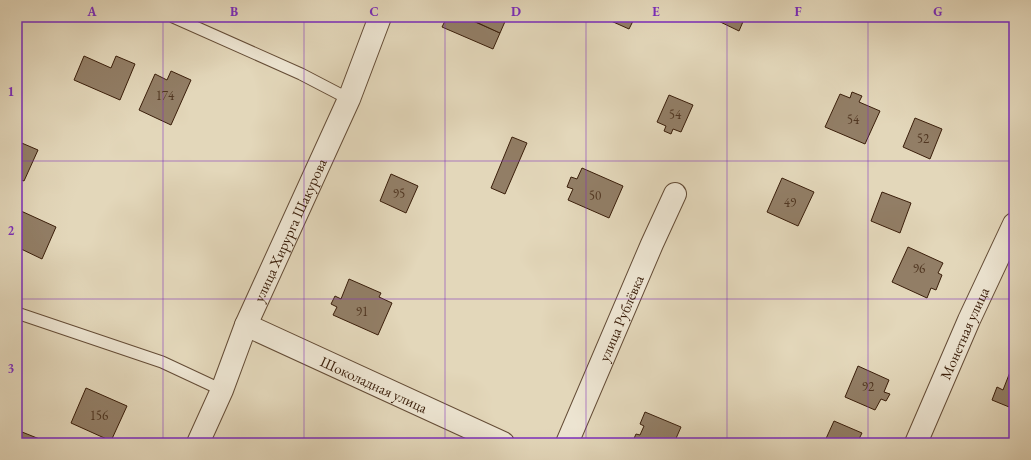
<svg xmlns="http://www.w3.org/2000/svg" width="1031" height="460" viewBox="0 0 1031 460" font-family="'EB Garamond',serif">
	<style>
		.building { fill: #927e66; stroke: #3a1e0a }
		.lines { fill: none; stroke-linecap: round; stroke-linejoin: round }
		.service-casing { stroke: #644c36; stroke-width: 13 }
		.minor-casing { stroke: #644c36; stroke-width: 24 }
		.service { stroke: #ede5d2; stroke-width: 11 }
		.minor { stroke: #ede5d2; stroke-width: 22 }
		.grid { fill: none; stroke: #7b2cbf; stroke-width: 1; stroke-opacity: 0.55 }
		.labels { text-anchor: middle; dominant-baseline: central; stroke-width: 3.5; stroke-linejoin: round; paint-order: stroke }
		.number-label { font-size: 13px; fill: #503621 }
		.street-label { font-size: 15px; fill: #3a1e0a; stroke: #ede5d2 }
		.neatline { fill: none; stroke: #7b2cbf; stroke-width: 1.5 }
		.grid-label { font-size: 13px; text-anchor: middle; font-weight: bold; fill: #7b2cbf }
	</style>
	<rect width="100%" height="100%" fill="#e3d7ba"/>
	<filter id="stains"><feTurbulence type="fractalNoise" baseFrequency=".005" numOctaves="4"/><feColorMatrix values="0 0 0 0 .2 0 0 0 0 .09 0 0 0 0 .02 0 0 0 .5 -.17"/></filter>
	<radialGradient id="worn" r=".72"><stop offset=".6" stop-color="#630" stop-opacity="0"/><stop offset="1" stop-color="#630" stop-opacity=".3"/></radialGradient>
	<g class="building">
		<path d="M447 17H464L500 33 493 49 442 27Z"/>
		<path d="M479 17H507L500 33 476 22Z"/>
		<path d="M602 17H635L629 29Z"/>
		<path d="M710 17H745L739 31Z"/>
		<path d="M84 56 111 68 116 56 135 64 120 100 74 80Z"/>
		<path d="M171 71 191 80 171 125 139 110 155 74 167 80Z"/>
		<path d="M852 92 862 96 859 102 880 111 865 144 825 127 840 94 850 98Z"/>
		<path d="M669 95 693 105 681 132 673 129 671 134 664 131 666 126 657 122Z"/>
		<path d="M915 118 942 129 930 159 903 147Z"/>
		<path d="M512 137 527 143 505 194 491 188Z"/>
		<path d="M17 141 38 150 24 181 17 178Z"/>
		<path d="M582 168 623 186 609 218 568 200 573 189 567 187 571 177 577 179Z"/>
		<path d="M391 174 418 186 406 213 380 201Z"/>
		<path d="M782 178 814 192 798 226 767 212Z"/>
		<path d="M882 192 911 203 900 233 871 221Z"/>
		<path d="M21 211 56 227 42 259 17 247V222Z"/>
		<path d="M908 247 943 263 938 273 942 275 936 290 931 288 927 298 892 282Z"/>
		<path d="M349 279 381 293 379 297 392 303 378 335 333 315 337 307 331 304 335 296 341 299Z"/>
		<path d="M858 366 889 380 884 392 890 394 886 401 881 399 875 410 845 397Z"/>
		<path d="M1012 367 1014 368V409L992 400 997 387 1003 390Z"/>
		<path d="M86 388 127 406 111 441 71 423Z"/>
		<path d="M645 412 681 427 674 443H632L636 434 640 435 644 426 640 424Z"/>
		<path d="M834 421 862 433 857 443H824Z"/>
		<path d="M17 430 42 440 41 443H17Z"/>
	</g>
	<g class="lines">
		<defs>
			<g id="service">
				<path d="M173 17 301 74 349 99"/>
				<path d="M17 313 162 362 222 390"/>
			</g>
			<g id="minor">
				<path id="s1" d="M246 325 503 443"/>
				<path id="s2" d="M198 443 222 390 246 325 349 99 380 17"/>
				<path id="s3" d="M567 443 652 244 675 194"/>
				<path id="s4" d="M916 443 969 320 1014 224"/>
			</g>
		</defs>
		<use href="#service" class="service-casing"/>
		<use href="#minor" class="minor-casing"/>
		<use href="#service" class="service"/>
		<use href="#minor" class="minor"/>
	</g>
	<path class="grid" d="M163 17V443M304 17V443M445 17V443M586 17V443M727 17V443M868 17V443M17 161H1014M17 299H1014"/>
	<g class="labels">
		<g class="number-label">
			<text x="165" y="95">174</text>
			<text x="675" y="114">54</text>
			<text x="853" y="119">54</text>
			<text x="923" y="138">52</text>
			<text x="399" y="193">95</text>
			<text x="595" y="195">50</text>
			<text x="790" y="202">49</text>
			<text x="919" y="268">96</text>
			<text x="362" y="311">91</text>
			<text x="868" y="386">92</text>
			<text x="99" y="415">156</text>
		</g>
		<g class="street-label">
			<text stroke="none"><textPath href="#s2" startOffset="232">улица Хирурга Шакурова</textPath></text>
			<text stroke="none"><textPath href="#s3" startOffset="136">улица Рублёвка</textPath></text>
			<text stroke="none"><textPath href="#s4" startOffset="120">Монетная улица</textPath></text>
			<text stroke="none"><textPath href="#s1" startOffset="141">Шоколадная улица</textPath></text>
		</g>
	</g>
	<rect width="1031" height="460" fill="none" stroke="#e3d7ba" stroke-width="44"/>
	<rect x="22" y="22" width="987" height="416" class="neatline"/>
	<g class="grid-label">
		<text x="92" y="16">A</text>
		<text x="234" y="16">B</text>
		<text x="374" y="16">C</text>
		<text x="516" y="16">D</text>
		<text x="656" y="16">E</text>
		<text x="798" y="16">F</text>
		<text x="938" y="16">G</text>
		<text x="11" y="96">1</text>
		<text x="11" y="235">2</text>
		<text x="11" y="373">3</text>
	</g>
	<rect width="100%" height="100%" filter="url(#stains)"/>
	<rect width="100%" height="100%" fill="url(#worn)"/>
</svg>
